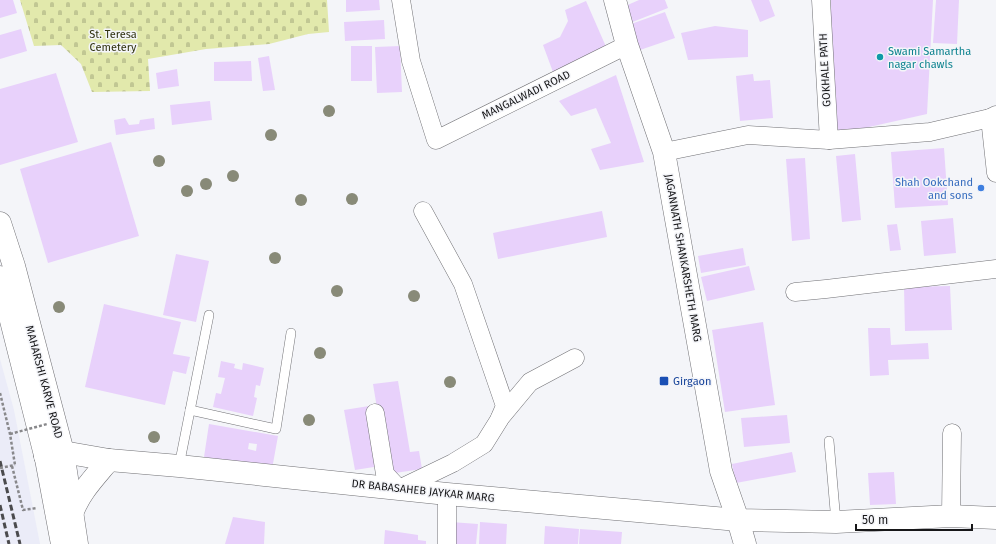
<svg xmlns="http://www.w3.org/2000/svg" width="996" height="544" viewBox="0 0 996 544" font-family="'Fira Sans',sans-serif">
	<style>
		.built { fill: #ebecf8 }
		.cemetery { fill: url(#cemetery-stones) }
		.building { fill: #e8d1fb; fill-rule: evenodd }
		.lines { fill: none; stroke-linecap: round; stroke-linejoin: round }
		.lane-casing { stroke: #717175; stroke-width: 10 }
		.street-casing { stroke: #717175; stroke-width: 19 }
		.secondary-casing { stroke: #717175; stroke-width: 23 }
		.path { stroke: #88888b; stroke-width: 2.5; stroke-dasharray: 3 2; stroke-linecap: butt }
		.lane { stroke: #fff; stroke-width: 9 }
		.street { stroke: #fff; stroke-width: 18 }
		.secondary { stroke: #fff; stroke-width: 22 }
		.rail { stroke: #4b4b4d; stroke-width: 3; stroke-dasharray: 6 3; stroke-linecap: butt }
		.path-bridge { stroke: #88888b; stroke-width: 2.5; stroke-dasharray: 3 2; stroke-linecap: butt }
		.tree { fill: #888a78 }
		.culture-dot { fill: #0f9aa8; stroke: #f4f5f9; stroke-width: 1.5 }
		.shop-dot { fill: #3f7fe0; stroke: #f4f5f9; stroke-width: 1.5 }
		.transit-dot { fill: #1a4fb4; stroke: #f4f5f9; stroke-width: 1.5 }
		.labels { text-anchor: middle; dominant-baseline: central; stroke-width: 3; stroke-linejoin: round; paint-order: stroke }
		.park-label { font-size: 11px; fill: #30320f; stroke: #f4f5f9 }
		.culture-label { font-size: 11px; fill: #0d838f; stroke: #f4f5f9; text-anchor: start }
		.street-label { font-size: 11px; fill: #171719; stroke: #f4f5f9 }
		.shop-label { font-size: 11px; fill: #366cbe; stroke: #f4f5f9; text-anchor: end }
		.transit-label { font-size: 11px; fill: #164399; stroke: #f4f5f9; text-anchor: start }
	</style>
	<defs>
		<pattern id="cemetery-stones" width="16" height="16" patternUnits="userSpaceOnUse"><rect width="16" height="16" fill="#e2e9ac"/><path d="M2 7V4a2 2 0 0 1 4 0v3zM10 15v-3a2 2 0 0 1 4 0v3z" fill="#c1c793"/></pattern>
	</defs>
	<rect width="100%" height="100%" fill="#f4f5f9"/>
	<path class="built" d="M0 359 14 410 40 544H0Z"/>
	<path class="cemetery" d="M20 0H327L329 32 308 34 269 44 206 49 148 59 150 91 92 92 81 64 61 45 34 46Z"/>
	<g class="building">
		<path d="M0 0H13L17 13 0 18Z"/>
		<path d="M346 0H379L380 10 346 12Z"/>
		<path d="M639 0H665L668 8 630 23 623 7Z"/>
		<path d="M751 0H769L775 16 760 22Z"/>
		<path d="M831 0H933L927 114 829 136Z"/>
		<path d="M936 0H959L957 44 933 43Z"/>
		<path d="M586 1 607 49 553 72 543 45 560 37 568 21 565 10Z"/>
		<path d="M665 12 675 38 640 50 631 24Z"/>
		<path d="M384 20 385 39 345 41 344 22Z"/>
		<path d="M715 26 748 30V57L688 60 681 33Z"/>
		<path d="M21 29 27 51 0 59V35Z"/>
		<rect x="351" y="46" width="21" height="35"/>
		<path d="M400 46 402 92 377 93 375 47Z"/>
		<path d="M269 56 275 90 263 91 258 58Z"/>
		<path d="M251 61 252 81H214V62Z"/>
		<path d="M177 69 179 86 158 89 156 73Z"/>
		<path d="M56 73 78 142 0 165V89Z"/>
		<path d="M753 74 754 81 770 80 773 118 740 121 736 76Z"/>
		<path d="M616 75 644 162 600 170 591 149 611 143 596 108 571 116 559 101Z"/>
		<path d="M210 101 212 120 172 125 170 105Z"/>
		<path d="M125 118 129 125 139 124 140 120 154 118 155 129 116 135 114 120Z"/>
		<path d="M111 142 139 236 48 263 20 169Z"/>
		<path d="M944 148 948 205 895 208 891 152Z"/>
		<path d="M855 154 861 220 842 222 836 156Z"/>
		<path d="M805 158 810 239 792 241 786 159Z"/>
		<path d="M602 211 607 237 498 259 493 233Z"/>
		<path d="M953 218 956 253 924 256 921 221Z"/>
		<path d="M897 224 901 250 890 251 887 225Z"/>
		<path d="M743 248 746 265 701 273 698 256Z"/>
		<path d="M176 254 209 261 196 322 163 315Z"/>
		<path d="M749 266 755 290 707 301 701 277Z"/>
		<path d="M950 286 952 330 905 331 904 287Z"/>
		<path d="M104 304 181 322 173 354 190 357 186 374 173 371 165 405 85 387Z"/>
		<path d="M763 322 775 405 725 412 712 330Z"/>
		<path d="M868 328H890L891 345 928 343 929 359 888 360 889 375 870 376Z"/>
		<path d="M221 361 235 364 234 368 242 370 243 363 264 368 260 386 256 385 254 397 257 398 253 416 213 407 216 393 221 394 225 378 218 377Z"/>
		<path d="M398 381 410 452 419 451 422 469 388 474 373 384Z"/>
		<path d="M369 406 380 466 355 470 344 410Z"/>
		<path d="M787 415 790 443 744 447 741 418Z"/>
		<path d="M209 424 278 436 272 469 204 457ZM249 443 257 444 256 451 248 449Z"/>
		<path d="M792 452 796 472 736 483 732 464Z"/>
		<path d="M894 472 896 504 870 505 868 473Z"/>
		<path d="M233 517 265 522 264 544H225Z"/>
		<path d="M451 522 478 524 476 544H449Z"/>
		<path d="M480 522 507 524 506 544H479Z"/>
		<path d="M545 526 579 529 578 544H544Z"/>
		<path d="M580 529 622 532 621 544H579Z"/>
		<path d="M385 530 418 535V540L426 541V544H384Z"/>
	</g>
	<g class="lines">
		<defs>
			<g id="lane">
				<path d="M190 410 276 429 291 333"/>
				<path d="M829 441 836 522"/>
				<path d="M179 466 209 315"/>
			</g>
			<g id="street">
				<path d="M401 0 411 61 436 140 627 45"/>
				<path d="M821 0 829 140"/>
				<path d="M990 118 996 173"/>
				<path d="M664 152 748 135 829 140 930 132 990 118 996 115"/>
				<path d="M795 292 826 289 996 269"/>
				<path d="M375 413 385 474 399 489 453 463 484 444 499 420 505 406 463 284 423 211"/>
				<path d="M500 418 530 382 575 358"/>
				<path d="M951 516 952 433"/>
				<path d="M447 544V494"/>
			</g>
			<g id="secondary">
				<path d="M615 0 627 45 664 152 721 471 738 520 745 544"/>
				<path d="M0 223 14 266 63 452 77 544"/>
				<path d="M0 277 46 459 62 544"/>
				<path d="M45 456 63 452 109 460 179 466 447 494 738 520 836 522 951 516 996 518"/>
				<path d="M72 514C79 493 95 477 109 460"/>
			</g>
		</defs>
		<use href="#lane" class="lane-casing"/>
		<use href="#street" class="street-casing"/>
		<use href="#secondary" class="secondary-casing"/>
		<g class="path">
			<path d="M0 393 10 434 15 465"/>
			<path d="M12 466 23 510 37 508"/>
		</g>
		<use href="#lane" class="lane"/>
		<use href="#street" class="street"/>
		<use href="#secondary" class="secondary"/>
		<g class="rail">
			<path d="M0 461 20 544"/>
			<path d="M0 505 9 544"/>
		</g>
		<g class="path-bridge">
			<path d="M10 434 47 424"/>
			<path d="M0 468 15 465"/>
		</g>
	</g>
	<g class="tree">
		<circle cx="329" cy="111" r="6"/>
		<circle cx="271" cy="135" r="6"/>
		<circle cx="159" cy="161" r="6"/>
		<circle cx="233" cy="176" r="6"/>
		<circle cx="206" cy="184" r="6"/>
		<circle cx="187" cy="191" r="6"/>
		<circle cx="352" cy="199" r="6"/>
		<circle cx="301" cy="200" r="6"/>
		<circle cx="275" cy="258" r="6"/>
		<circle cx="337" cy="291" r="6"/>
		<circle cx="414" cy="296" r="6"/>
		<circle cx="59" cy="307" r="6"/>
		<circle cx="320" cy="353" r="6"/>
		<circle cx="450" cy="382" r="6"/>
		<circle cx="309" cy="420" r="6"/>
		<circle cx="154" cy="437" r="6"/>
	</g>
	<circle class="culture-dot" cx="880" cy="57" r="4"/>
	<circle class="shop-dot" cx="981" cy="188" r="4"/>
	<rect class="transit-dot" x="659" y="376" width="10" height="10" rx="2"/>
	<g class="labels">
		<g class="park-label">
			<text x="113" y="34">St. Teresa<tspan x="113" dy="13">Cemetery</tspan></text>
		</g>
		<g class="culture-label">
			<text x="888" y="51">Swami Samartha<tspan x="888" dy="13">nagar chawls</tspan></text>
		</g>
		<g class="street-label">
			<text transform="translate(825 70) rotate(-93)">GOKHALE PATH</text>
			<text transform="translate(526 95) rotate(-26)">MANGALWADI ROAD</text>
			<text transform="translate(683 258) rotate(80)">JAGANNATH SHANKARSHETH MARG</text>
			<text transform="translate(44 382) rotate(75)">MAHARSHI KARVE ROAD</text>
			<text transform="translate(423 491) rotate(6)">DR BABASAHEB JAYKAR MARG</text>
		</g>
		<g class="shop-label">
			<text x="973" y="182">Shah Ookchand<tspan x="973" dy="13">and sons</tspan></text>
		</g>
		<g class="transit-label">
			<text x="673" y="381">Girgaon</text>
		</g>
	</g>
	<path d="M856 524v6h116v-6" fill="none" stroke="#171719" stroke-width="2"/>
	<text x="862" y="524" font-size="12" fill="#171719" stroke="#f4f5f9" stroke-width="3" paint-order="stroke">50 m</text>
</svg>
